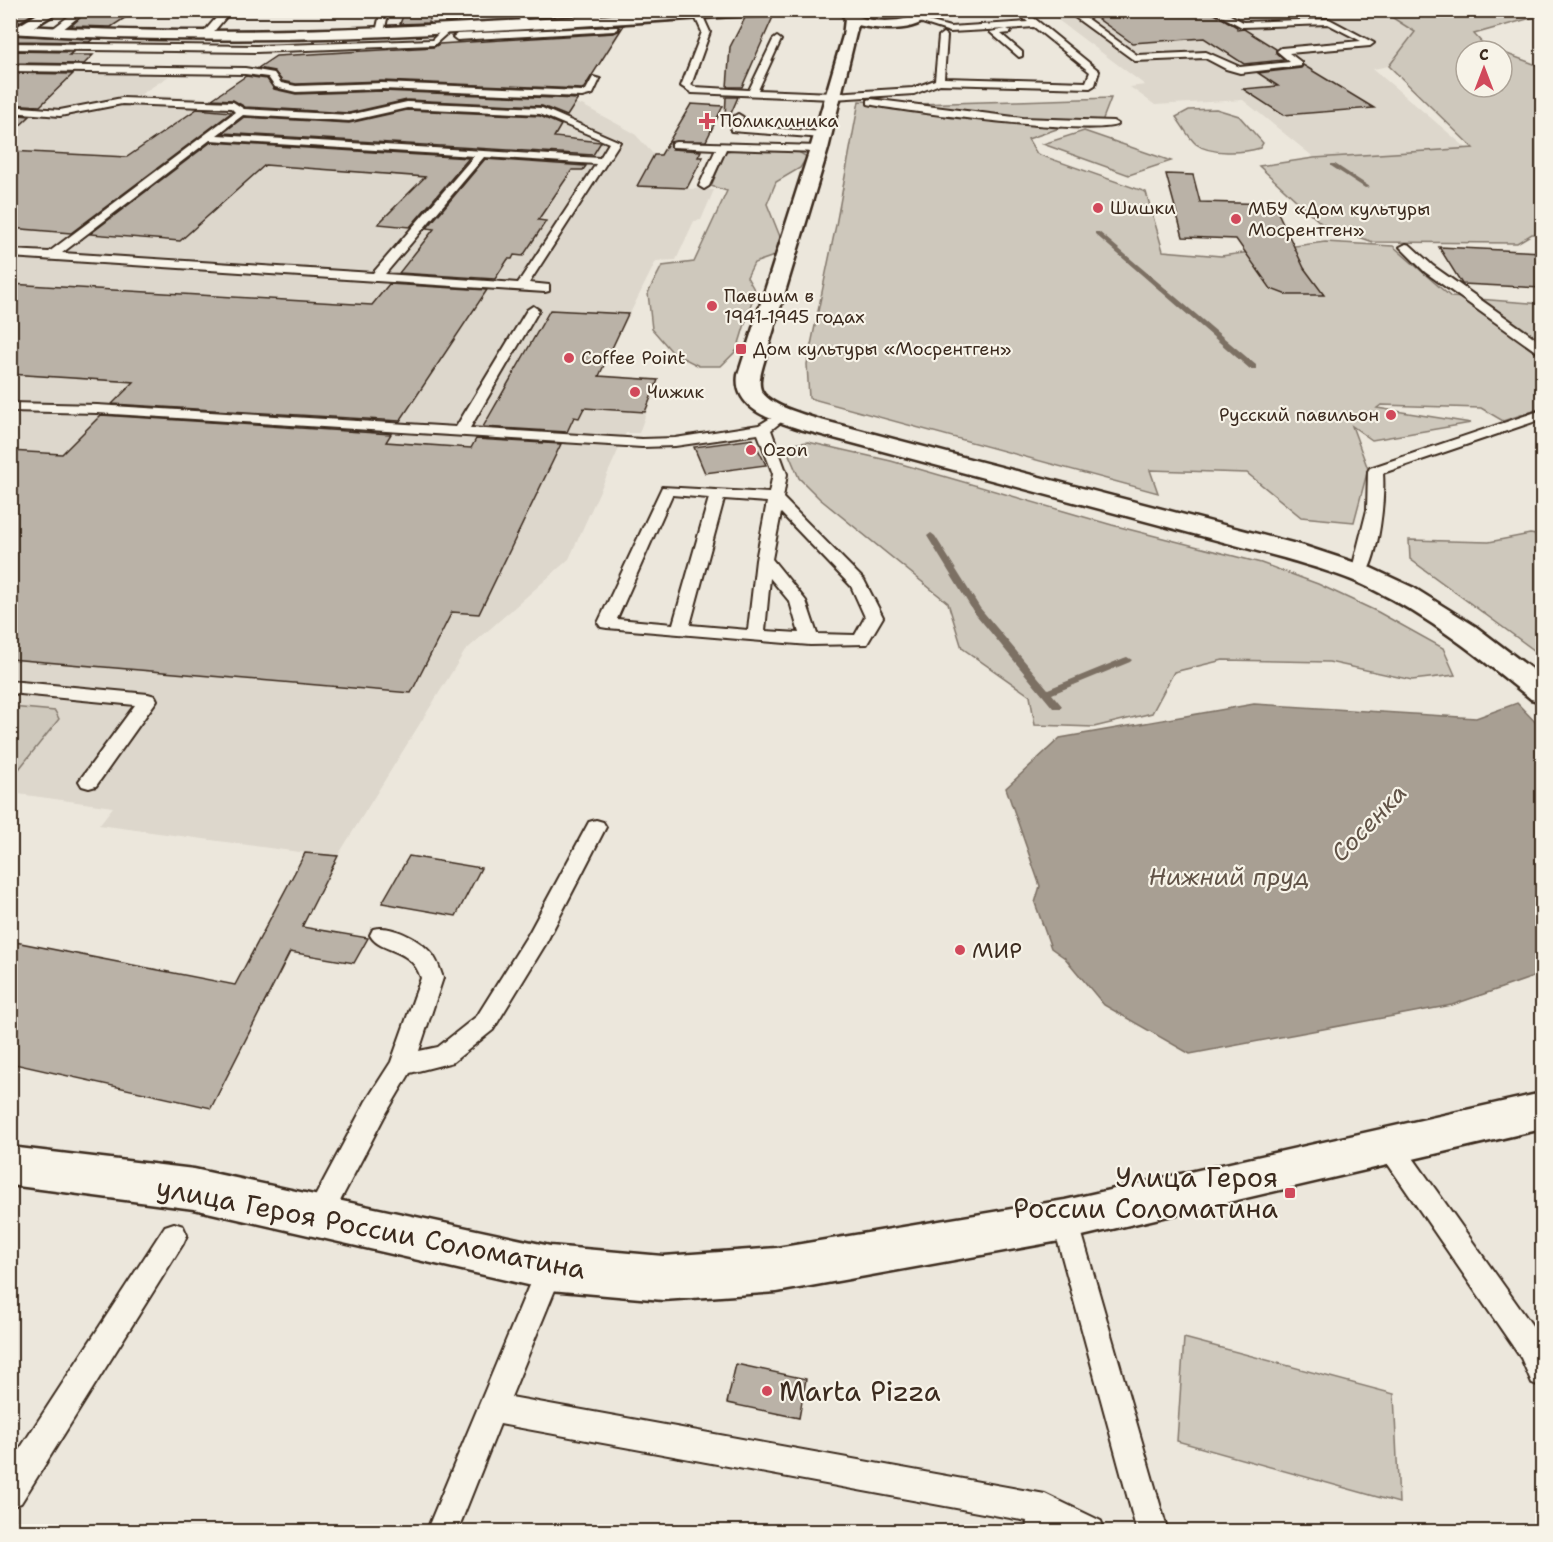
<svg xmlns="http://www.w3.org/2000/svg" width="1553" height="1542" viewBox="0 0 1553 1542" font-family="'Shantell Sans',sans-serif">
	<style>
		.built { fill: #ddd7cc }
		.green { fill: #cec8bc; stroke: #84796d; stroke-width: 1.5 }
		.water { fill: #a89f93; stroke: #7c7064; stroke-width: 1.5 }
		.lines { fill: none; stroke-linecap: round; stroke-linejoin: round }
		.stream { fill: #7c7064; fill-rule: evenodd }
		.building { fill: #bab2a7; stroke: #3b2a1e; stroke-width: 1.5 }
		.service-casing { stroke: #3b2a1e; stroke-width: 4 }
		.minor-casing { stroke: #3b2a1e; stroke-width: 5 }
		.tertiary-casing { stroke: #3b2a1e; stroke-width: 5 }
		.service { fill: #f7f3e8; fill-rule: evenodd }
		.minor { fill: #f7f3e8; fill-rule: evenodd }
		.tertiary { fill: #f7f3e8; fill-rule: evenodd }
		.poi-dot { fill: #d1495b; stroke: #f7f3e8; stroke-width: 2 }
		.labels { text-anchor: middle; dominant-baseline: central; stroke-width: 4.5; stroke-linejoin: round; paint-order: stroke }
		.far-poi-label { font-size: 18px; fill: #3b2a1e; stroke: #f7f3e8; text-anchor: start }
		.poi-label { font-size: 22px; fill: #3b2a1e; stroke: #f7f3e8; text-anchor: start }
		.water-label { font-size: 24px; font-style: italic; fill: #615347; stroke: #f7f3e8 }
		.near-poi-label { font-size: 27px; fill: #3b2a1e; stroke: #f7f3e8; text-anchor: end }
		.near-street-label { font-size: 27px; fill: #3b2a1e; stroke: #f7f3e8 }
	</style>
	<rect width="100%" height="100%" fill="#ece7dc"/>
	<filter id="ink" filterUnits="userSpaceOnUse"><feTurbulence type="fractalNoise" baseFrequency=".0167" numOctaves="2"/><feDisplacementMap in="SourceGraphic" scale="12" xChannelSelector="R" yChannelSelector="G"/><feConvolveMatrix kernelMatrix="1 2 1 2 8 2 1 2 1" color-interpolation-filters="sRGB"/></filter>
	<g filter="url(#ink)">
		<g class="built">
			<path d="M1046 11H1382L1415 32 1389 66 1373 69 1470 151 1316 159 1243 100 1155 105 1130 87 1145 85Z"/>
			<path d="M108 72 169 76 140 95 352 105 362 97 582 105 634 133 654 155 638 186 714 190 701 220 694 221 676 260 656 261 599 376 658 380 639 433H626L569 559 465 651 337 857 99 825 113 807 11 793V101H30L49 98 75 73Z"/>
		</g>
		<g class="green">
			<path d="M1382 11H1542V15L1474 34 1486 47 1498 51H1466V87H1502V52L1542 67V234H1532L1517 243 1373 242 1322 224 1259 166 1314 158 1473 148 1389 66 1415 32Z"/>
			<path d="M1111 98 1101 124 1074 123 1028 139 1037 154 1146 192 1163 251 1221 256 1325 242 1393 246 1451 297 1542 304V408L1503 421 1481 408 1381 405 1377 408 1471 423 1372 440 1352 426 1368 469 1354 522 1301 517 1247 473 1150 470 1158 493 809 398 807 364 836 225 859 101 916 104Z"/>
			<path d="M1216 109 1239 116 1263 143 1260 148C1244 153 1210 155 1196 144 1188 137 1182 125 1176 117L1189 110Z"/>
			<path d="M1084 131 1171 161 1129 175 1043 144Z"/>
			<path d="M737 149 797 151 807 157 800 168 776 182 767 204 781 239 780 254 754 263 747 277 755 291 737 350 721 366H699L673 353 652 329 648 293 662 266 694 262 727 191 711 186 726 151Z"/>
			<path d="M808 442 891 461 1112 525 1261 563 1318 584 1378 612 1443 648 1455 675 1412 680 1329 662 1223 660 1174 672 1152 713 1094 727 1035 725 1030 696 962 648 948 603 820 499 799 478 785 445Z"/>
			<path d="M1530 534 1542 536V656L1410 559 1409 540 1489 542Z"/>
			<path d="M11 707 55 711 59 719 11 779Z"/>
			<path d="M1184 1338 1394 1394 1399 1503 1177 1441Z"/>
		</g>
		<path class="water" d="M1517 703 1542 729V974L1452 1005 1190 1054 1104 1005 1065 958 1051 948 1035 903 1040 886 1006 788 1060 738 1254 704 1476 718Z"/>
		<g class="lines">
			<g class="stream">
				<path d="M1331 164H1335L1370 187 1365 188 1331 166Z"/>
				<path d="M1095 232H1099L1256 365V369H1250L1095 234Z"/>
				<path d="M931 533 935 536 980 608 1048 689 1124 658 1127 657 1132 660 1130 662 1052 694 1062 706 1061 708H1053L973 611 927 536Z"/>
			</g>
		</g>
		<g class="building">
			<path d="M10 10H39L18 23H10Z"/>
			<path d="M89 10H137L111 27 71 26Z"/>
			<path d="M405 10H432L429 23 400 24Z"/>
			<path d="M1114 10H1208L1237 27V30L1244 29 1276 49V53L1284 60 1244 64 1204 38 1132 43 1094 16 1119 14Z"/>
			<path d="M773 17 742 87H727L730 47 745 18Z"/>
			<path d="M624 25 584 88 582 89 382 81 296 84 282 81 274 71 258 68 276 56 434 47 439 44 614 33 620 30 619 26Z"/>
			<path d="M10 35 93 39 89 42 10 41Z"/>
			<path d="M10 51 73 52 69 55H93L84 64 10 63Z"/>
			<path d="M1303 65 1374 108 1283 115 1243 89 1278 86 1258 73 1301 68Z"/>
			<path d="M10 73 73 74 40 106 10 104Z"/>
			<path d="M246 76 267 79 274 89 296 94 382 91 578 99 567 116 542 106 407 100 349 113 245 107 233 100 212 99Z"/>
			<path d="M726 97H738L729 118 725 117Z"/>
			<path d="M691 104 723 106 706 141 670 142 672 149 701 151 698 157H703L687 188 637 186 654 155H661Z"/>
			<path d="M197 109 232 112 71 233 10 228V151L127 157Z"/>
			<path d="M407 110 540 116 561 125 554 137 601 142 593 155 223 133 244 117 349 123Z"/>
			<path d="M10 114 30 116 10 135Z"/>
			<path d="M211 142 469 158 410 227 378 224 425 177 265 165 180 241 90 234Z"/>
			<path d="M485 159 586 166 583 170H572L538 220 546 221 523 256 514 255 512 259H508L495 279 399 273 434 229 427 228Z"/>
			<path d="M1166 174 1193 175 1200 202 1274 204 1304 268 1324 295H1287L1271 289 1236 239 1183 237Z"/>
			<path d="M1439 247 1542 252V288L1462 284Z"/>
			<path d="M10 284 372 305 389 284 487 290 400 421 112 404 134 382 10 374Z"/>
			<path d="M550 310 628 314 599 376 658 380 645 412 584 408 579 418 574 417 567 432 483 427Z"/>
			<path d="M101 415 391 434 386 442 471 448 476 439 561 444 479 614 452 612 411 693 10 659V451L62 454Z"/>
			<path d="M753 439 766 465 705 473 694 447Z"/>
			<path d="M305 853 338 856 302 927 368 938 354 963 290 952 211 1108 10 1063V941L235 985Z"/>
			<path d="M409 856 481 868 456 916 382 903Z"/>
			<path d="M736 1364 806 1379 799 1418 727 1403Z"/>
		</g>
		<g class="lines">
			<defs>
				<g id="service">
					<path d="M77 10H87L57 34H51V30Z"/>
					<path d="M223 10H232L210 36H204V32Z"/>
					<path d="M381 10H389L384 32 380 34 376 32Z"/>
					<path d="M516 10H524L528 27H522Z"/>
					<path d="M692 10H700L710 32 691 85 694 87 749 90 773 40 777 37 781 40 758 90 833 93 913 88 935 80 939 36 943 33 947 36 944 78 1086 82 1090 72 1034 27 1007 29 1011 31 1010 33 1001 34 1022 52V56L1019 57 990 32 1006 29 950 32 913 20 917 18 950 27 1028 22 1014 10H1024L1099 71 1095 85 1090 88 940 84 914 94 833 99 692 93 681 86 702 32Z"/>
					<path d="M1065 10H1075L1137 55 1206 52 1240 67 1290 62 1277 51 1281 48 1361 41 1328 24 1242 27 1210 10H1221L1243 22 1329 19 1374 43 1370 46 1289 53 1301 62V66L1240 73 1226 69 1205 58 1135 61Z"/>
					<path d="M446 26 453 28 434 45 256 52 10 49V43L256 46 432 40Z"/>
					<path d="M617 27 618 29 614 31 457 40 453 37 457 34Z"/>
					<path d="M10 65 245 68 274 73 281 83 296 86 382 83 582 91 586 90 593 77 600 79 593 94 582 97 382 89 296 92 275 87 268 77 245 74 10 71Z"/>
					<path d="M122 98 233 102 244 109 349 115 407 102 542 108 620 142 529 283 549 285V291L545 292 10 257V250L49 252 235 112 231 108 122 104 60 116 10 112V106L60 110ZM407 108 540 114 609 143 600 158 217 135 243 115 349 121ZM210 140 474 156 373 273 62 253ZM484 157 596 164 518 283 385 274Z"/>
					<path d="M871 99 1022 118 1113 121 1118 124C1101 137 899 111 868 104V100Z"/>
					<path d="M738 114 743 117 740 126 823 132 828 135 823 138 731 131 733 117Z"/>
					<path d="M676 142 819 146 824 149 819 152 726 149 709 186 704 189 699 186 716 149 672 147V143Z"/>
					<path d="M1406 244 1410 245 1433 266 1542 343V353L1537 352 1425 272 1400 247Z"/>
					<path d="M533 306 539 310 470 428 642 439 675 438 759 425 769 419H779L781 422 771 430 787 474 783 498 864 580 883 617 867 644 810 645 607 628 601 627 598 623 662 487 769 493 773 474 758 434 675 446 642 447 97 413 10 411V403L97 405 456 427 527 310ZM672 495 709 498 673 624 617 619ZM724 499 767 502 756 560 748 630 690 625ZM781 513 851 586 865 617 855 635 817 634 806 601 772 559ZM770 578 790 602 799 633 765 631Z"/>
					<path d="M1542 410V419L1383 473C1385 500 1379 554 1365 576H1353L1351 573 1367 510 1368 471 1370 468Z"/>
					<path d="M10 681 148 694 155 696 157 700 96 786 89 788 82 786 79 781 135 705 10 693Z"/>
					<path d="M596 820 603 822 606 827 545 945 493 1030 453 1062 410 1073 384 1117 327 1226 318 1229 309 1226 305 1217 309 1208 366 1101 391 1062 421 978C411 946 380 954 370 935L373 929C390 924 419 939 430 952 437 959 440 969 443 978L419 1051 438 1047 477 1016 529 933 589 822Z"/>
					<path d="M1390 1135 1399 1138 1541 1338 1542 1387 1532 1383 1521 1358 1381 1154 1377 1146 1381 1138Z"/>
					<path d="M1065 1208 1074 1211 1078 1220 1168 1532H1137L1052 1220 1056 1211Z"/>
					<path d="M174 1223 183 1226 187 1235 183 1244 21 1503 10 1507V1464L165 1226Z"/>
					<path d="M550 1255 560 1259 564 1268 511 1397 1045 1494 1101 1521 1105 1532H1026L1027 1521 500 1424 457 1532H426L540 1259Z"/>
				</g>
				<path id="minor" d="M44 10H61L25 32 20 33 13 29Z"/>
				<g id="tertiary">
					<path d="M691 10H771L765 14C514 30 262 50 10 33V25C237 40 465 24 691 10Z"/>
					<path d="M839 10C853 10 854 16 866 19 881 22 902 22 916 15L914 10H927L930 16C914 33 879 30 858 25L828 149 763 365C761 372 758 382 761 390 767 405 803 414 817 419L1304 546 1371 568 1414 588 1475 626 1542 677V702L1531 699C1481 658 1430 617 1372 589 1344 575 1314 567 1284 558L800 429C775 421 733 410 738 375L810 149 843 36 845 19Z"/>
					<path d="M1542 1093V1129L1065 1240 777 1292 663 1300 550 1290 194 1209 10 1185V1147L194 1169 550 1246 663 1256 777 1248 1065 1200Z"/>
				</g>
			</defs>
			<use href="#service" class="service-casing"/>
			<use href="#minor" class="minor-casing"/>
			<use href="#tertiary" class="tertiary-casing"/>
			<use href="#service" class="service"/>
			<use href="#minor" class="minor"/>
			<use href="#tertiary" class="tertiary"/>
		</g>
	</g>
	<g class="poi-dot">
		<path d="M704 112h6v6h6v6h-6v6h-6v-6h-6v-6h6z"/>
		<circle cx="1098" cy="208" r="6"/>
		<circle cx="1236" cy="219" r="6"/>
		<circle cx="712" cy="306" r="6"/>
		<rect x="735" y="343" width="12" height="12" rx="3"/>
		<circle cx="569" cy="358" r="6"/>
		<circle cx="635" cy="392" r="6"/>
		<circle cx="1391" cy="415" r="6"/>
		<circle cx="751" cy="450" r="6"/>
		<circle cx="960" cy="950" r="6"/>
		<rect x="1284" y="1187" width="12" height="12" rx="3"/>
		<circle cx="767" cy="1391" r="6"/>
	</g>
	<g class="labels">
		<g class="far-poi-label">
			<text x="720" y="121">Поликлиника</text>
			<text x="1110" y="208">Шишки</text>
			<text x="1248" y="209">МБУ «Дом культуры<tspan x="1248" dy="21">Мосрентген»</tspan></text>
			<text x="724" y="296">Павшим в<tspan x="724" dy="21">1941-1945 годах</tspan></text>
			<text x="753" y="349">Дом культуры «Мосрентген»</text>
			<text x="581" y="358">Coffee Point</text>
			<text x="647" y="392">Чижик</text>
			<text x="1379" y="415" text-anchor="end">Русский павильон</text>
			<text x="763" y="450">Ozon</text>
		</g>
		<g class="poi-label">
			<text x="972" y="950">МИР</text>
		</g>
		<g class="water-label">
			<text transform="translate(1369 823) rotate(-46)">Сосенка</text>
			<text x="1229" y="877">Нижний пруд</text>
		</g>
		<g class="near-poi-label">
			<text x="1278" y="1177">Улица Героя<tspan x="1278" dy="31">России Соломатина</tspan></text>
			<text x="779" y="1391" text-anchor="start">Marta Pizza</text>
		</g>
		<g class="near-street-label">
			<text transform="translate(371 1228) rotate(11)">улица Героя России Соломатина</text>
		</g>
	</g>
	<rect width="1553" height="1542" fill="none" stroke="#f7f3e8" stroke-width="36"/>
	<rect x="18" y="18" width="1517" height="1506" fill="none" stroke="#3b2a1e" stroke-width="2" filter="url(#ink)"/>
	<g transform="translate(1484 69)"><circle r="28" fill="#f7f3e8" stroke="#aca397" stroke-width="1.5"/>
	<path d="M0-4.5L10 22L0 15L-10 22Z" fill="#d1495b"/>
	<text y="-9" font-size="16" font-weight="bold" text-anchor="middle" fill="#3b2a1e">С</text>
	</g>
</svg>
